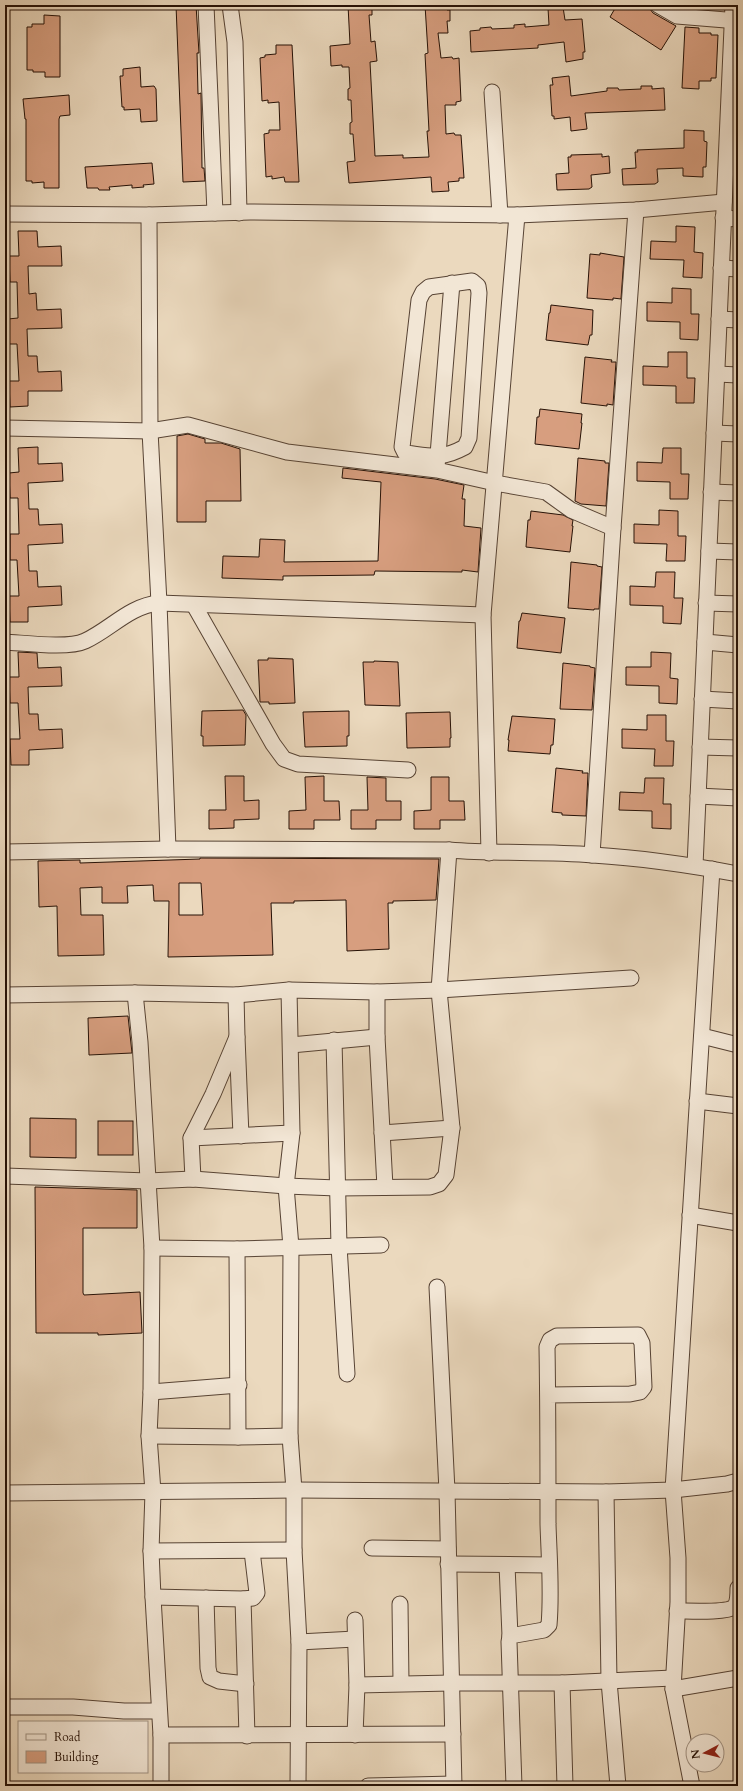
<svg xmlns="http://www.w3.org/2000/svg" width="743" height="1791" viewBox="0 0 743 1791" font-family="Cardo,serif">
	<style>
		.building { fill: #d79e7f; stroke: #261106; fill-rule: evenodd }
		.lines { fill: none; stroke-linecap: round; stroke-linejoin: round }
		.minor-casing { stroke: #574334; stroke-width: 17 }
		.minor { stroke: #f2e6d5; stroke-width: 15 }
	</style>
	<rect width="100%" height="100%" fill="#ebd9be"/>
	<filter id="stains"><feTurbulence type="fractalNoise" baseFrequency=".005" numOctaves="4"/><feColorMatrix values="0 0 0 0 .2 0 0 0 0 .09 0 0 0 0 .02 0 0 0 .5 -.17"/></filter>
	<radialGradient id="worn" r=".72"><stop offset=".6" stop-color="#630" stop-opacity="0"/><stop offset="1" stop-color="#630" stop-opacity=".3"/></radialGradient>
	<g class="building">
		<path d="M176 5H196L199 53H197L198 94 201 93 202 168H204L205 181 183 182Z"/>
		<path d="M348 5H372V15H369L371 42 375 41 377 61 370 62 375 156 403 155V158L429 157 427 131H429L425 54 428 53 425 5H446L447 10H450V21H447L448 33H438L441 58 452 57 453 59 459 58 461 101 456 102V105H445L446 134 454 133 455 135H461L464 178H459V181L448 182 449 191 432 192 431 177 349 183 347 162 355 161 353 134H350V123L352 122 351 100H348V89L350 88 349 67H342V65L331 66 330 46 350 44Z"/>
		<path d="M617 5H647L653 13 676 26 661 50 610 17Z"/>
		<path d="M563 7 565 20 582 19 585 52H583V59L566 62 564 42 538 45V48L471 52 470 31 480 30V28L491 27 492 29 514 28V25L525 24V27L549 25 548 8Z"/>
		<path d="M44 15 60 16V77H45V72H33V70H27V27H32V24H44Z"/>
		<path d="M685 27 699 28V33H711V35H718L716 78H711V81H699V89L682 88Z"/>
		<path d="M276 45H292L299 182H285L284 177 272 179V176L266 177 264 134 269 133V130H280L279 102 268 103V100L262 101 260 58 265 57V55L276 54Z"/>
		<path d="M140 67 141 87 154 86 156 89 157 121 141 122 140 109 124 110V107H122L120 76H123V69Z"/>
		<path d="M569 76 571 96 607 91V88H618L619 90 641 89V86H652V89L664 88 665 110 585 113 587 129 571 131 570 117 554 119V116H552L550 85H553L552 78Z"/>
		<path d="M69 95 70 115 60 116 59 119V188H44V182L32 183V181H26V119H25L23 99Z"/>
		<path d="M684 130 704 131V141L707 142 706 167H703V177L683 176V168L657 169 658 182 655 184 623 185 622 169 636 168 635 152H638L637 150 684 148Z"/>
		<path d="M602 154V157L609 156 610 173 591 175 592 187 589 189 557 190 556 174 569 173 568 157H571V155Z"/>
		<path d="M152 163 154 184 143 185 144 187 132 188V185L109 187 110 190H99L98 188H87L85 167Z"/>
		<path d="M676 226 695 227 694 252 703 253 702 278 683 277 684 260 650 259 651 241 676 242Z"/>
		<path d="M18 231H37L38 247 61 246 62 266H28L29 294 36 293 37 310 61 309 62 328 27 329 28 356H37L38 372 61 371 62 391H28V406L10 407 9 381H19L17 344H9L8 319 18 318 17 282H10L9 256H19Z"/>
		<path d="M600 253 624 257 621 299 613 298V300L587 298 590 254 600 255Z"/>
		<path d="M672 288 691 289V314H699L698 340 680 339V322L647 321V302L672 303Z"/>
		<path d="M551 305 593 310 592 335H590L588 345 546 340 549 313H550Z"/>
		<path d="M668 352H687V378H695L694 403H676V386L643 385V366L668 367Z"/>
		<path d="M585 357 612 360 611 362H616L613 405 607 404V406L581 403Z"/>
		<path d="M540 409 582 414 581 423H582L579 449 535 444 537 417H539Z"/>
		<path d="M188 434 205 439V443H221L240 449 241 501H206V522H177V436Z"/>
		<path d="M38 447V464L62 463 63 481 28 483 29 509H38L39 525 62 524 63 543 28 545 29 571H37L38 587 61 586 62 605 28 607V622H10L9 596H19L17 560H10V534H19L18 498H10L9 473 19 472 18 448Z"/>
		<path d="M663 448H681V474H689L688 499H670V482L637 481V462L662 463Z"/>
		<path d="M578 458 605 461V463H609L606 506 581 504 575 501Z"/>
		<path d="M343 468 435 479 464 485 462 499H465L464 526 481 528 478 572 462 570V572L375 571 374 575 283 576V580L222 578 223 556 259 557 260 539 285 540 284 562 378 561 381 482 342 478Z"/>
		<path d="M659 510 678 511V536H686L685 561H666L667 544 634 543V524L659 525Z"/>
		<path d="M531 511 563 515 573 520 572 526H573L570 552 526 547 528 520H530Z"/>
		<path d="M571 562 597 565V566L602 567 599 609H594V610L568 608Z"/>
		<path d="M656 572H675L674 598H683L681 624 663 623V606L630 605V586L655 587Z"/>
		<path d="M522 613 565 618 561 653 517 648 519 621H520Z"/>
		<path d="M18 652 37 653 38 668 61 667 62 686 28 687 29 714H38L39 730 62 729 63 748 29 750V765H11L10 739H20L18 703H10L9 677H19Z"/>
		<path d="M651 652 671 653 670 678 678 679 677 704 659 703V686L626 685V667H651Z"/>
		<path d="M268 658 293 659 295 703 269 704V702H260L258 660H268Z"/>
		<path d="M374 661 398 662 400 706 365 705 363 662H374Z"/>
		<path d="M563 663 590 666V667L595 668 592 710 560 709Z"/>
		<path d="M243 710 246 715 245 745 203 746V736H201L202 711Z"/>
		<path d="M349 711V736H347V746L305 747 303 712Z"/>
		<path d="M450 712 451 738H450V747L407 748 406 713Z"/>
		<path d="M647 715H666V741H674L673 766H654L655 749 622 748V729L647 730Z"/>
		<path d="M512 716 555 719 553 745H551L550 754 508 751 509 740H508Z"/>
		<path d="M556 768 583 771 582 773H588L586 816 562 815V813L552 812Z"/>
		<path d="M225 776H244V801L259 800V819L234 820V828L209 829V810H226Z"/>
		<path d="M324 776V801H339L340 820H314V829H289V811L306 810 305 777Z"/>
		<path d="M367 777 386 778V801H401V820H376V829H351V810H368Z"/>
		<path d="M431 777H449V801H464L465 820H440V829H414V811L431 810Z"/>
		<path d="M645 778H664L663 804H671V829L652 828V811L619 810 620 792 644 793Z"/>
		<path d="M200 858 439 859 436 900 393 901V903H388L389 949 347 951 346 900 294 901V903H271L273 955 168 957 169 901H154L153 885 127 886 128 903H102V887L80 888 81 915H103L104 955 58 956 57 906 39 907 38 861 80 860V863L200 859ZM179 883H201L203 915H179Z"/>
		<path d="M128 1016 132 1053 89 1055 88 1018Z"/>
		<path d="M30 1118 76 1119V1158L30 1157Z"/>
		<rect x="98" y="1121" width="35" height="34"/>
		<path d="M35 1187 137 1190V1228H83V1293L84 1295 140 1292 142 1333 98 1335V1333H36Z"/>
	</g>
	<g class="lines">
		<defs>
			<g id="minor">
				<path d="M206 5 215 213"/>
				<path d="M230 5 235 42 239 213"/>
				<path d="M658 5 677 16 738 21"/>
				<path d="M492 92 500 215"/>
				<path d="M5 214 149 215 250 212 517 215 636 210 724 202"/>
				<path d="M149 215 150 431 159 603 168 849"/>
				<path d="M723 218 738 219"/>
				<path d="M721 268 738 269"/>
				<path d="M472 281 478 286 479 293 469 438 465 447C441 460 432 456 405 453L402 447 403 439 419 300 423 292 429 287Z"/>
				<path d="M719 319 738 320"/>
				<path d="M717 374 738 375"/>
				<path d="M5 428 150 431 188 425 287 452 437 470 495 483 546 492 571 510 613 528"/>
				<path d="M714 433 738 434"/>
				<path d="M437 467 452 283"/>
				<path d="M711 492 738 493"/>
				<path d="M709 551 738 552"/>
				<path d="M706 603 738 604"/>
				<path d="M194 605 273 744 284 759 298 764 408 770"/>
				<path d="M5 642C25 643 68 649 85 641 111 629 129 606 159 603L483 615"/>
				<path d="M705 642 738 645"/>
				<path d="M702 699 738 701"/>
				<path d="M700 747 738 748"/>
				<path d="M698 796 738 798"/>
				<path d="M5 852 168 849 449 850C497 854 545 851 593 855 641 858 690 865 738 874"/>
				<path d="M489 853 483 615 517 215"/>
				<path d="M592 855 613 528 636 210"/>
				<path d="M695 866 733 5"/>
				<path d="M289 990 292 1133 286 1186 291 1247 290 1436 294 1490V1550L299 1642 298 1786"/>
				<path d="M377 992V1037L385 1187"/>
				<path d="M135 993 140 1042 152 1248 151 1392 149 1436 153 1492 151 1551 153 1597 161 1735V1786"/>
				<path d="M5 995 135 993 236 995 289 990 377 992 439 990 631 978"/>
				<path d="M236 995 237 1037 241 1136"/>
				<path d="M702 1036 738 1045"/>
				<path d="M334 1040 339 1246 347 1374"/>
				<path d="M291 1045 377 1037"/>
				<path d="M697 1101 738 1106"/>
				<path d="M382 1133 452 1128"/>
				<path d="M191 1138 292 1133"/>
				<path d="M5 1176 148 1181 193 1179 286 1186 337 1188 430 1187 439 1184 446 1175 452 1128 439 990 449 850"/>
				<path d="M193 1179 191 1138 213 1094 237 1037"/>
				<path d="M690 1215 738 1223"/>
				<path d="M152 1248 237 1249 381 1245"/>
				<path d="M237 1249 238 1437"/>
				<path d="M437 1287 447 1491 454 1786"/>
				<path d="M151 1392 239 1385"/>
				<path d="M149 1436 238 1437 290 1436"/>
				<path d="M606 1492 609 1681 618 1786"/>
				<path d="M5 1493 294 1490 606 1492 673 1490 727 1484 738 1481"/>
				<path d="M372 1548 448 1549"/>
				<path d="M151 1551 294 1550"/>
				<path d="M448 1564 549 1565"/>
				<path d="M507 1565 510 1636"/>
				<path d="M153 1597 243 1599 253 1598 257 1593 252 1551"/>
				<path d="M206 1598 208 1668 210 1677 219 1681 246 1684"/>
				<path d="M243 1599 247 1736"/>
				<path d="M400 1604 401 1683"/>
				<path d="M677 1611C689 1611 726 1613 734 1607 738 1603 738 1594 738 1588"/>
				<path d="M299 1642 355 1639"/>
				<path d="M562 1683 565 1786"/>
				<path d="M357 1685 451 1683H562L673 1678"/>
				<path d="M673 1689 738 1678"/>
				<path d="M5 1707H73L124 1711H159"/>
				<path d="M161 1735 453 1734"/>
				<path d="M355 1735 357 1685 355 1620"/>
				<path d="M368 1786 454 1784"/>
				<path d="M514 1786 509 1642 510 1636 544 1630 549 1625C552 1591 549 1557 548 1524 548 1465 548 1406 547 1347L550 1340 557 1336 638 1335 642 1343 644 1387 640 1392 630 1394 548 1395"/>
				<path d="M692 1786 673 1689 678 1602V1558L673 1490 712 869"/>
			</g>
		</defs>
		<use href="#minor" class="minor-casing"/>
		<use href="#minor" class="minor"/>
	</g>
	<rect width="743" height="1791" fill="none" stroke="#ebd9be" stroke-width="20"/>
	<rect x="6" y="6" width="731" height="1779" fill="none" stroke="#261106" stroke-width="2"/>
	<rect x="10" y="10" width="723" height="1771" fill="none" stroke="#261106"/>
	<rect x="18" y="1721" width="130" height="52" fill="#f2e6d5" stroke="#a09182"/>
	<rect x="26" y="1734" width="20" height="6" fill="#f2e6d5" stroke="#a09182"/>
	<text x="54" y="1741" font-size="12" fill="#261106">Road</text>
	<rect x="26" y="1751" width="20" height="12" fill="#d79e7f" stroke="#a09182"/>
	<text x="54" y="1761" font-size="12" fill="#261106">Building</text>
	<g transform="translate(705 1753) rotate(263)"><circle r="19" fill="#f2e6d5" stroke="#a09182"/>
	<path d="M0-3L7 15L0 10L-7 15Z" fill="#8f2418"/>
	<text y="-6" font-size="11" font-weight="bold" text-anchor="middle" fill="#261106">N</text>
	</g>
	<rect width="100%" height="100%" filter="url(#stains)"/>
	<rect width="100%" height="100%" fill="url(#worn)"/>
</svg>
